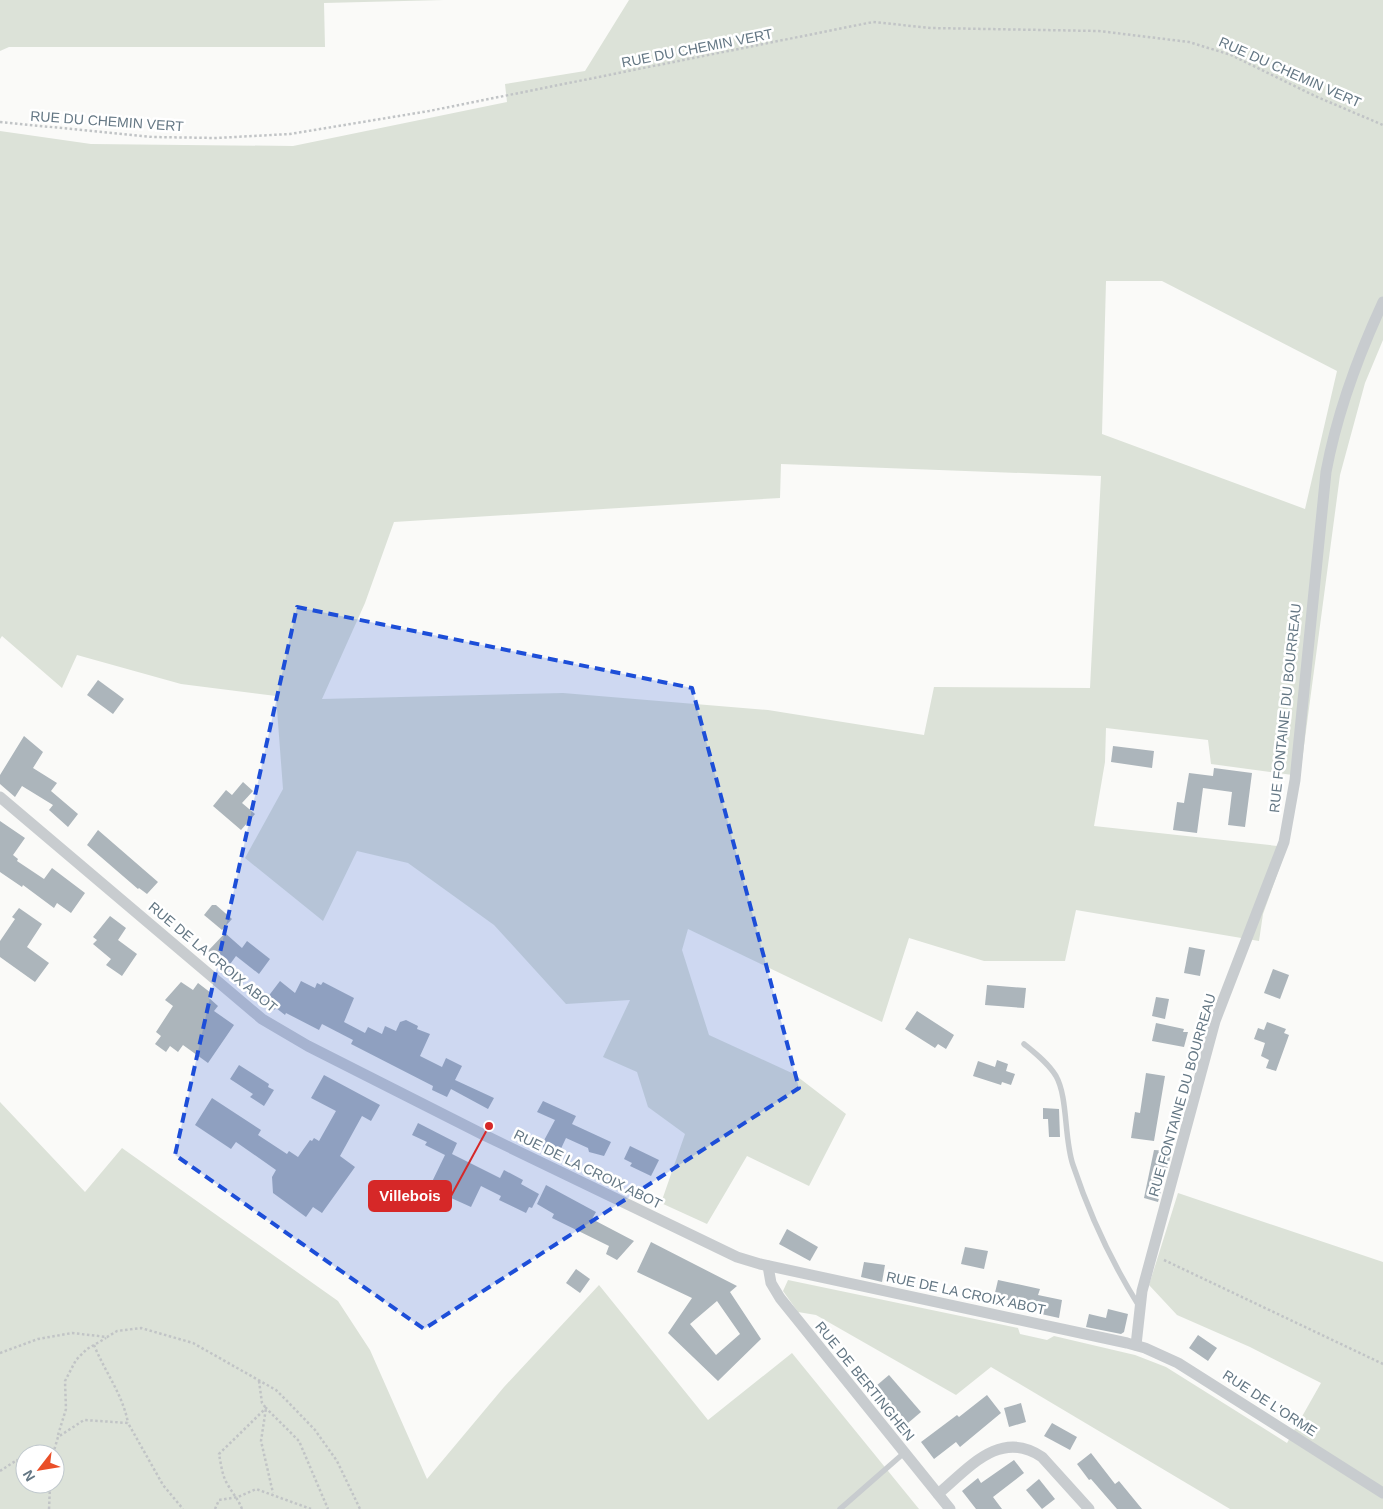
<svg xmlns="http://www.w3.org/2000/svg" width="1383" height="1509" viewBox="0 0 1383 1509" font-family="Arial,sans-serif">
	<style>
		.green { fill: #dce2d8; fill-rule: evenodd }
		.building { fill: #acb5bb; fill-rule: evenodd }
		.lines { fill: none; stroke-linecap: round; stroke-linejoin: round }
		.path { stroke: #c1c4c6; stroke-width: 2.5; stroke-dasharray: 2.5 2.5; stroke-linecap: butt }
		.service { stroke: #c8cccf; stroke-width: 5.5 }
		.minor { stroke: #c8cccf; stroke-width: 11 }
		.marked { fill: #1d4ed8; fill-opacity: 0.2; stroke: #1d4ed8; stroke-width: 4; stroke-dasharray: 10 6; stroke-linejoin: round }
		.labels { text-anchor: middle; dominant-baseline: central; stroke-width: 5; stroke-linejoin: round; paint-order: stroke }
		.street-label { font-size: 14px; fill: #647784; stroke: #fff }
		.leader { fill: none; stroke: #d62828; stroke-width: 2 }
		.callout-dot { fill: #d62828; stroke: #fff; stroke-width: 2 }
		.callout { fill: #d62828; stroke: #d62828; stroke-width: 2 }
		.callout-label { font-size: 15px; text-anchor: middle; font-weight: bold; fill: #fff }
	</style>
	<rect width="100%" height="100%" fill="#fafaf8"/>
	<g class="green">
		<path d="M0 0H444L324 3 325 47H9L0 51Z"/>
		<path d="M629 0H1383V340L1365 383 1340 475 1300 776 1211 764 1208 740 1106 728 1105 762 1094 826 1287 847 1263 914 1259 941 1076 910 1065 961H984L909 938 882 1022 688 929 682 950 709 1035 794 1074 846 1114 809 1186 747 1156 707 1224 661 1203 685 1134 648 1107 637 1072 603 1057 630 1000 566 1004 494 925 408 863 357 851 323 921 245 858 283 789 276 696 181 684 77 655 62 688 2 636 0 639V131L91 144 293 146 507 102 505 84 585 71ZM1106 281H1162L1337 371 1305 509 1102 434ZM781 464 1101 476 1090 688 934 687 924 735 768 710 563 693 322 699 365 603 394 522 780 498Z"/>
		<path d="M0 1102 85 1192 122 1148 338 1301 370 1350 427 1479 504 1387 599 1285 708 1420 792 1353 919 1509H0ZM25 1454H55V1484H25Z"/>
		<path d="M1178 1193 1383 1262V1509H1230L991 1367 956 1395 816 1315 798 1312 783 1291 788 1280 1018 1328 1020 1334 1047 1340 1054 1336 1135 1355 1166 1367 1287 1443 1321 1383 1250 1347 1177 1315 1149 1285Z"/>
	</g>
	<g class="building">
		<path d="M98 680 124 699 113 714 87 695Z"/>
		<path d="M24 736 43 752 33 768 57 783 51 791 78 814 68 827 49 810 53 805 22 786 15 797 0 784V775Z"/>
		<path d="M1113 746 1154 751 1152 768 1111 762Z"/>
		<path d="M1214 768 1252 773 1245 827 1228 825 1232 792 1203 788 1197 833 1173 830 1177 802 1184 803 1189 773 1213 776Z"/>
		<path d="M243 782 253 791 242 803 255 814 241 830 213 806 226 790 232 795Z"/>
		<path d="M0 821 25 838 13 855 18 859 17 861 44 879 52 868 85 893 71 913 57 903 54 908 23 885 22 887 0 872Z"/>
		<path d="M98 830 158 882 147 894 139 888 138 889 87 845Z"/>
		<path d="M212 905H216L232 919 222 930 204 915Z"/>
		<path d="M19 908 42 924 27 947 49 963 35 982 0 957V941L15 919 12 917Z"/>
		<path d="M110 916 126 928 118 940 137 954 122 976 106 965 111 959 93 944 97 940 93 937Z"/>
		<path d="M225 933 242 948 247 941 270 959 259 974 236 956 228 967 208 951Z"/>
		<path d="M1189 947 1205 950 1200 976 1184 973Z"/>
		<path d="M1273 969 1289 975 1280 999 1264 993Z"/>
		<path d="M280 981 295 993 301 981 315 988 317 983 321 985 323 982 354 998 344 1022 365 1033 368 1027 382 1034 385 1026 396 1031 400 1022 406 1020 418 1026 417 1029 430 1034 420 1056 442 1067 446 1058 462 1066 455 1080 494 1098 488 1109 451 1089 447 1097 432 1090 433 1086 351 1044 353 1040 322 1024 319 1030 286 1013 285 1015 276 1008 274 1010 264 1002Z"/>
		<path d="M181 982 193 990 198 983 211 993 208 997 218 1006 214 1011 234 1025 208 1063 183 1045 178 1052 170 1046 166 1052 155 1044 161 1036 156 1032 173 1006 165 1000Z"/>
		<path d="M987 985 1026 988 1024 1008 985 1005Z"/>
		<path d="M1156 997 1169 999 1165 1019 1152 1016Z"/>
		<path d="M917 1011 954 1035 946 1049 938 1044 935 1048 905 1029Z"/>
		<path d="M1267 1022 1286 1029 1284 1033 1289 1035 1276 1071 1266 1068 1269 1060 1261 1056 1265 1043 1254 1039 1258 1028 1264 1030Z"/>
		<path d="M1156 1023 1184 1029 1183 1032H1188L1184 1047 1152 1041Z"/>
		<path d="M997 1060 1008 1064 1006 1071 1015 1074 1011 1085 1002 1082 1001 1085 973 1076 978 1061 995 1067Z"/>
		<path d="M239 1065 269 1084 268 1087 274 1090 264 1106 250 1097 253 1094 230 1079Z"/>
		<path d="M1146 1073 1165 1076 1154 1141 1131 1138 1135 1112 1140 1113Z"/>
		<path d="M324 1075 380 1105 371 1121 362 1116 340 1156 355 1167 322 1213 313 1207 306 1217 273 1193 272 1177 276 1170 236 1142 231 1149 195 1125 212 1098 261 1130 258 1135 287 1154 289 1151 298 1157 310 1140 312 1141 314 1138 319 1141 336 1111 311 1098Z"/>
		<path d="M543 1101 576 1116 572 1124 611 1142 604 1156 589 1152 588 1148 566 1138 558 1155 541 1146 555 1120 537 1112Z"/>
		<path d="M1043 1108 1059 1109 1060 1137H1049L1048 1119H1043Z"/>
		<path d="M418 1123 457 1143 452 1154 500 1178 504 1170 523 1180 521 1184 539 1194 532 1208 529 1207 526 1213 499 1200 501 1196 481 1186 471 1207 429 1188 445 1155 425 1145 427 1142 412 1135Z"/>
		<path d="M630 1146 659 1160 651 1176 630 1166 632 1163 624 1159Z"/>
		<path d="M1154 1150 1172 1151 1158 1202 1144 1198Z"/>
		<path d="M546 1185 596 1212 592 1219 634 1241 617 1260 606 1254 609 1246 552 1218 554 1214 537 1204Z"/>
		<path d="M787 1229 818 1247 810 1261 779 1244Z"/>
		<path d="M651 1242 737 1286 730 1292 761 1339 718 1381 668 1333 692 1298 637 1272ZM717 1301 740 1334 716 1355 690 1324Z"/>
		<path d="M965 1247 988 1251 984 1269 961 1264Z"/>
		<path d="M864 1262 885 1265 882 1282 861 1277Z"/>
		<path d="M576 1269 590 1279 580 1293 566 1283Z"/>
		<path d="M998 1280 1040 1289 1038 1295 1062 1300 1059 1318 1041 1314 1042 1308 994 1297Z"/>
		<path d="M1108 1309 1128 1314 1124 1332 1121 1334 1086 1327 1089 1314 1106 1318Z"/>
		<path d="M1198 1335 1217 1348 1208 1361 1189 1348Z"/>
		<path d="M889 1375 921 1412 908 1423 876 1386Z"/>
		<path d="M987 1395 1001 1413 960 1447 956 1442 934 1459 921 1442 957 1415 959 1417Z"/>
		<path d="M1021 1403 1026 1422 1009 1427 1004 1408Z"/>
		<path d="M1052 1423 1077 1437 1070 1450 1044 1436Z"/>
		<path d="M1091 1453 1115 1484 1119 1481 1142 1509H1117L1091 1479 1089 1480 1077 1464Z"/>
		<path d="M1014 1460 1024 1473 993 1497 1002 1509H976L962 1491 978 1478 981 1483Z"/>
		<path d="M1039 1479 1055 1499 1042 1509 1026 1490Z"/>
	</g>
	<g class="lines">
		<g class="path">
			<path d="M0 122 153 137 216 138 290 134 429 111 873 22 931 28 1099 31 1189 42 1231 55 1315 96 1383 125"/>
			<path d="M1164 1260 1383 1364"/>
			<path d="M94 1345C105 1372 123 1395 128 1423"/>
			<path d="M0 1353 38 1339 72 1333 107 1337 117 1331 141 1328 193 1343 276 1390 289 1403 315 1430 337 1461 360 1509"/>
			<path d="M259 1381 262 1403 266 1408 261 1441 273 1493"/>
			<path d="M58 1435 66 1409 65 1381 76 1360 87 1349 106 1338"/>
			<path d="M53 1454 58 1437 84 1420 128 1423 163 1485 183 1509"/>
			<path d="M0 1471 17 1460 25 1472"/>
			<path d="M40 1484 50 1486V1484"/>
			<path d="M49 1509 50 1486"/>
			<path d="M215 1509 219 1500 238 1497 256 1489 311 1509"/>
			<path d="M242 1509C238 1499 233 1494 228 1485 222 1476 221 1464 219 1454L266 1408 299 1441 328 1509"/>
		</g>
		<g class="service">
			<path d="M1024 1044C1035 1053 1048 1063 1056 1076 1068 1097 1064 1139 1073 1165 1089 1213 1112 1263 1139 1306"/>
			<path d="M840 1509 904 1453"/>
		</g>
		<g class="minor">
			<path d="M0 797 262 1019 308 1046 482 1134 737 1257 760 1264 1127 1343 1145 1348 1178 1363 1383 1493"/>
			<path d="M768 1266 771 1283 780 1298 950 1509"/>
			<path d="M1136 1345 1142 1291 1215 1021 1284 842 1295 780 1326 472C1337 413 1358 356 1383 302"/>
			<path d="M938 1494C968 1469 1000 1428 1042 1457L1089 1509"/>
		</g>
	</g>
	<path class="marked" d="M297 607 692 688 799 1088 424 1329 175 1155Z"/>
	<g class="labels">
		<g class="street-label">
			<text transform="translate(697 48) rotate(-11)">RUE DU CHEMIN VERT</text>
			<text transform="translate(1290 72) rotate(24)">RUE DU CHEMIN VERT</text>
			<text transform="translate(107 121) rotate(4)">RUE DU CHEMIN VERT</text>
			<text transform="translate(1285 708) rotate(-84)">RUE FONTAINE DU BOURREAU</text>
			<text transform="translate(213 957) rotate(40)">RUE DE LA CROIX ABOT</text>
			<text transform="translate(1182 1095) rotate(-74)">RUE FONTAINE DU BOURREAU</text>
			<text transform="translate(588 1169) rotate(26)">RUE DE LA CROIX ABOT</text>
			<text transform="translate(966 1293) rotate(12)">RUE DE LA CROIX ABOT</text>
			<text transform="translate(865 1381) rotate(51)">RUE DE BERTINGHEN</text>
			<text transform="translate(1270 1403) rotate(33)">RUE DE L'ORME</text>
		</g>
	</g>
	<path class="leader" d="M489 1126L451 1196"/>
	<circle class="callout-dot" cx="489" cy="1126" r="5"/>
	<rect class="callout" x="369" y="1181" width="82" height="30" rx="5"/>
	<g class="callout-label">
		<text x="410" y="1201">Villebois</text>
	</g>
	<g transform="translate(40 1469) rotate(239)"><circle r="24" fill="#ffffff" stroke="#c1c9ce"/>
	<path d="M0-4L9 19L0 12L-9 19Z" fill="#ea4f28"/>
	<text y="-8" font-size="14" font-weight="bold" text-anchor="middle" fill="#647784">N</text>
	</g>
</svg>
